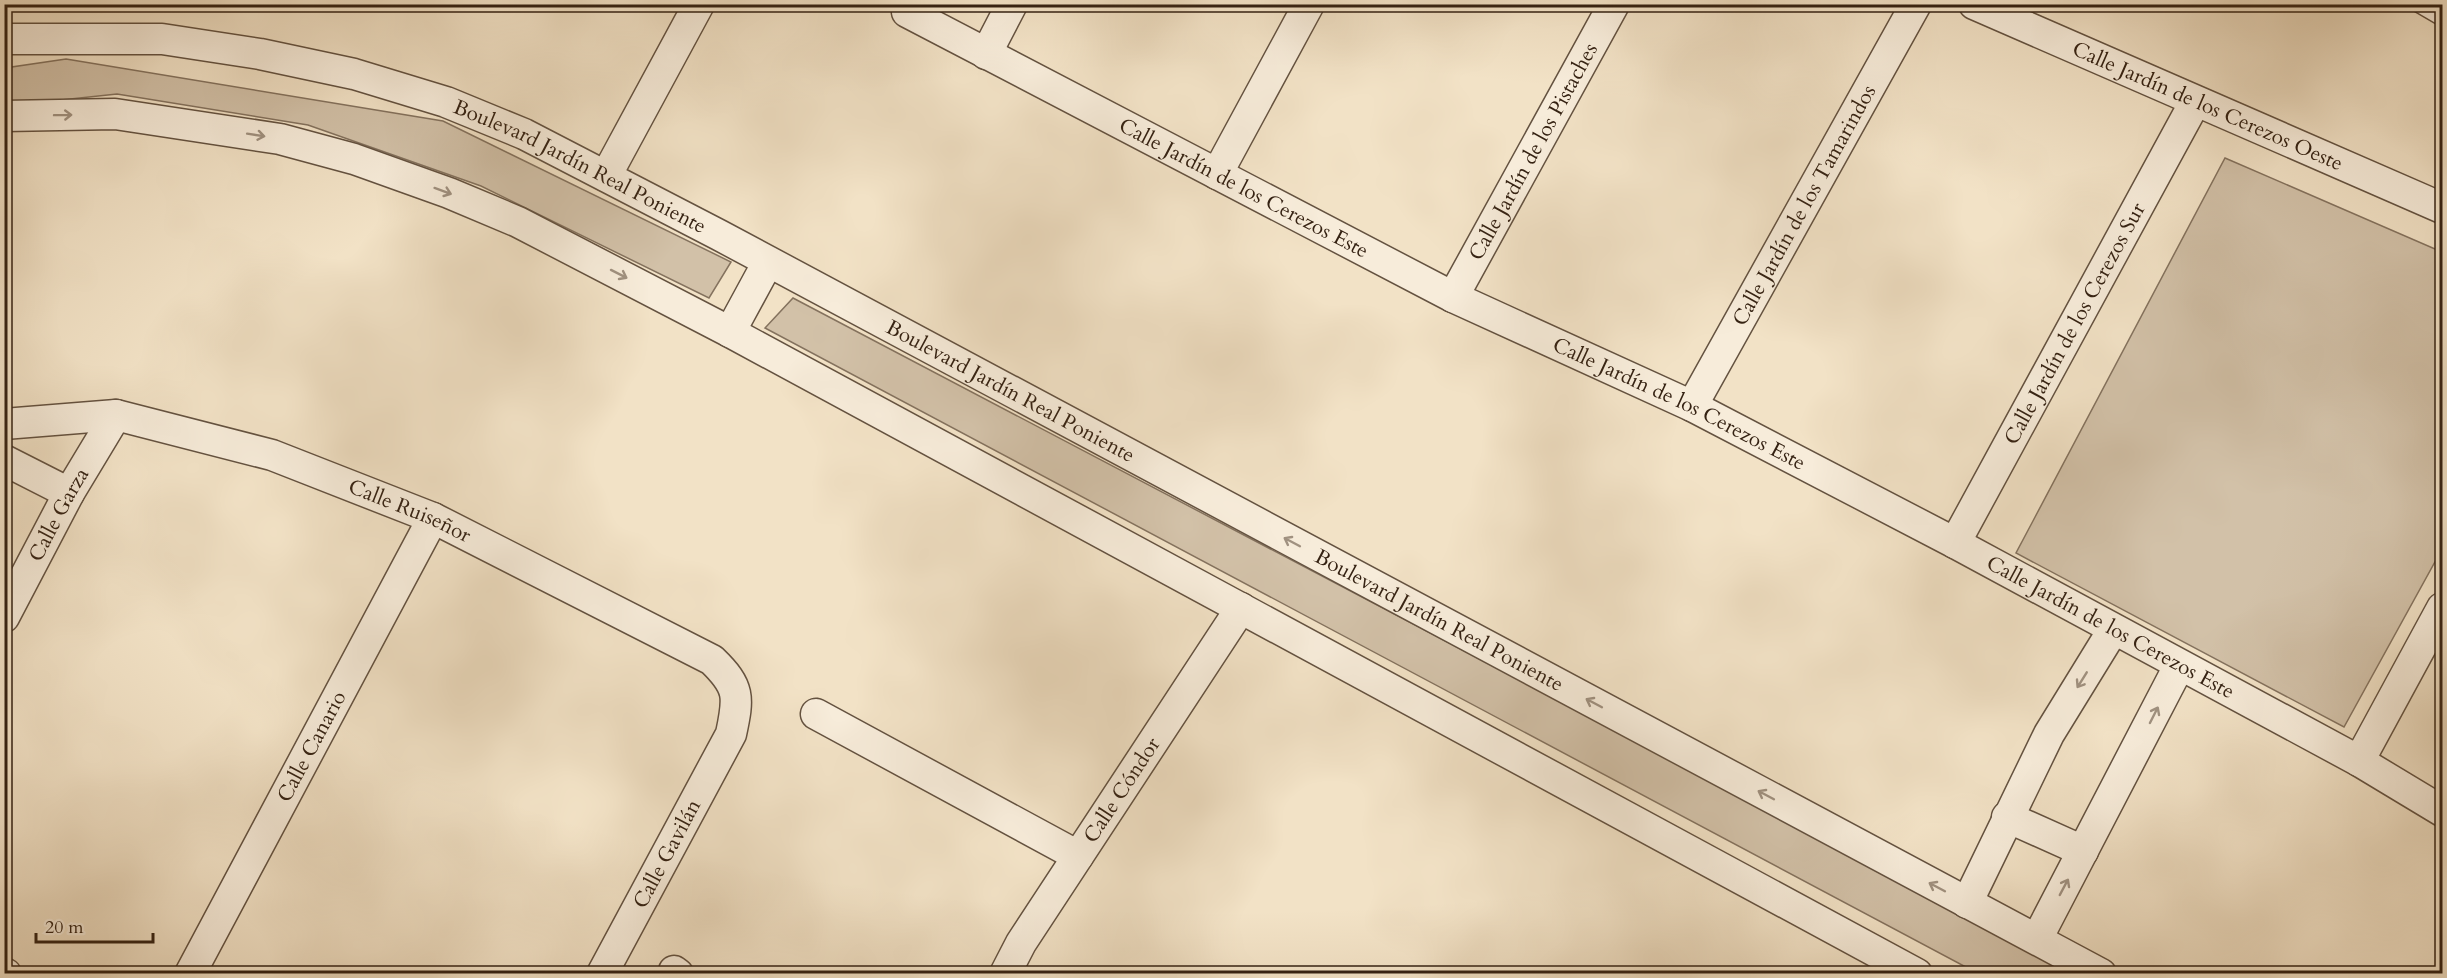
<svg xmlns="http://www.w3.org/2000/svg" width="2447" height="978" viewBox="0 0 2447 978" font-family="Cardo,serif">
	<style>
		.green { fill: #d2c1a8; stroke: #84725e; stroke-width: 1.5 }
		.lines { fill: none; stroke-linecap: round; stroke-linejoin: round }
		.lane-casing { stroke: #645240; stroke-width: 18 }
		.street-casing { stroke: #645240; stroke-width: 33 }
		.lane { stroke: #f7ecda; stroke-width: 15 }
		.street { stroke: #f7ecda; stroke-width: 30 }
		.oneway { stroke: #a09180 }
		.labels { text-anchor: middle; dominant-baseline: central; stroke-width: 4.5; stroke-linejoin: round; paint-order: stroke }
		.street-label { font-size: 21px; fill: #352213; stroke: #f7ecda }
	</style>
	<rect width="100%" height="100%" fill="#f2e2c6"/>
	<filter id="stains"><feTurbulence type="fractalNoise" baseFrequency=".00333" numOctaves="4"/><feColorMatrix values="0 0 0 0 .2 0 0 0 0 .09 0 0 0 0 .02 0 0 0 .5 -.17"/></filter>
	<radialGradient id="worn" r=".72"><stop offset=".6" stop-color="#630" stop-opacity="0"/><stop offset="1" stop-color="#630" stop-opacity=".3"/></radialGradient>
	<g class="green">
		<path d="M66 59 443 121 731 262 709 298 481 186 308 125 117 94 5 106V68Z"/>
		<path d="M2225 158 2442 252V549L2344 727 2016 553Z"/>
		<path d="M793 298 2077 973H1977L765 328Z"/>
	</g>
	<g class="lines">
		<defs>
			<path id="lane" d="M2418 4 2442 18"/>
			<g id="street">
				<path id="s1" d="M1974 4 2442 208"/>
				<path id="s2" d="M907 12 1453 297 1692 406 1955 543 2359 761 2442 811"/>
				<path id="s3" d="M4 39H162L260 54 354 74 446 102 524 134 719 235 2101 974"/>
				<path d="M986 54 1012 4"/>
				<path d="M4 116 115 114 280 139 354 159 449 193 518 222 730 332 1917 974"/>
				<path d="M1217 174 1309 4"/>
				<path d="M606 176 699 4"/>
				<path id="s4" d="M1453 297 1614 4"/>
				<path d="M730 332 768 262"/>
				<path id="s5" d="M1692 406 1916 4"/>
				<path id="s6" d="M4 424 116 415 272 455 433 518 712 660C740 687 739 697 731 734L602 974"/>
				<path d="M4 460 69 493"/>
				<path id="s7" d="M1955 543 2195 102"/>
				<path id="s8" d="M4 617 69 493 116 415"/>
				<path d="M816 714 1078 856"/>
				<path d="M2359 761 2442 608"/>
				<path d="M2007 817 2083 851"/>
				<path d="M1967 903 2049 734 2113 630"/>
				<path d="M2037 939 2179 666"/>
				<path d="M674 971 678 974"/>
				<path d="M4 973 6 974"/>
				<path id="s9" d="M190 974 433 518"/>
				<path id="s10" d="M1005 974 1021 943 1241 608"/>
			</g>
		</defs>
		<use href="#lane" class="lane-casing"/>
		<use href="#street" class="street-casing"/>
		<use href="#lane" class="lane"/>
		<use href="#street" class="street"/>
	</g>
	<defs><path id="oneway-shaft" d="M-6 0H5M1.5-3L5.5 0L1.5 3" fill="none" stroke-width="1.6" stroke-linecap="round" stroke-linejoin="round" transform="scale(1.5)"/></defs>
	<g class="oneway">
		<use href="#oneway-shaft" transform="translate(63 115) rotate(-1)"/>
		<use href="#oneway-shaft" transform="translate(256 135) rotate(9)"/>
		<use href="#oneway-shaft" transform="translate(443 191) rotate(20)"/>
		<use href="#oneway-shaft" transform="translate(619 274) rotate(27)"/>
		<use href="#oneway-shaft" transform="translate(1292 542) rotate(-152)"/>
		<use href="#oneway-shaft" transform="translate(2082 680) rotate(122)"/>
		<use href="#oneway-shaft" transform="translate(1594 703) rotate(-152)"/>
		<use href="#oneway-shaft" transform="translate(2154 715) rotate(-63)"/>
		<use href="#oneway-shaft" transform="translate(1766 795) rotate(-152)"/>
		<use href="#oneway-shaft" transform="translate(1937 887) rotate(-152)"/>
		<use href="#oneway-shaft" transform="translate(2064 887) rotate(-62)"/>
	</g>
	<g class="labels">
		<g class="street-label">
			<text stroke="none"><textPath href="#s1" startOffset="255">Calle Jardín de los Cerezos Oeste</textPath></text>
			<text stroke="none"><textPath href="#s4" startOffset="166">Calle Jardín de los Pistaches</textPath></text>
			<text stroke="none"><textPath href="#s3" startOffset="598">Boulevard Jardín Real Poniente</textPath></text>
			<text stroke="none"><textPath href="#s2" startOffset="380">Calle Jardín de los Cerezos Este</textPath></text>
			<text stroke="none"><textPath href="#s5" startOffset="230">Calle Jardín de los Tamarindos</textPath></text>
			<text stroke="none"><textPath href="#s7" startOffset="250">Calle Jardín de los Cerezos Sur</textPath></text>
			<text stroke="none"><textPath href="#s3" startOffset="1084">Boulevard Jardín Real Poniente</textPath></text>
			<text stroke="none"><textPath href="#s2" startOffset="866">Calle Jardín de los Cerezos Este</textPath></text>
			<text stroke="none"><textPath href="#s6" startOffset="422">Calle Ruiseñor</textPath></text>
			<text stroke="none"><textPath href="#s8" startOffset="116">Calle Garza</textPath></text>
			<text stroke="none"><textPath href="#s3" startOffset="1570">Boulevard Jardín Real Poniente</textPath></text>
			<text stroke="none"><textPath href="#s2" startOffset="1352">Calle Jardín de los Cerezos Este</textPath></text>
			<text stroke="none"><textPath href="#s9" startOffset="258">Calle Canario</textPath></text>
			<text stroke="none"><textPath href="#s10" startOffset="218">Calle Cóndor</textPath></text>
			<text transform="translate(667 854) rotate(-62)">Calle Gavilán</text>
		</g>
	</g>
	<rect width="2447" height="978" fill="none" stroke="#f2e2c6" stroke-width="24"/>
	<rect x="6" y="6" width="2435" height="966" fill="none" stroke="#352213" stroke-width="3"/>
	<rect x="12" y="12" width="2423" height="954" fill="none" stroke="#352213" stroke-width="1.5"/>
	<path d="M36 933v9h117v-9" fill="none" stroke="#352213" stroke-width="3"/>
	<text x="45" y="933" font-size="18" fill="#352213" stroke="#f7ecda" stroke-width="4.5" paint-order="stroke">20 m</text>
	<rect width="100%" height="100%" filter="url(#stains)"/>
	<rect width="100%" height="100%" fill="url(#worn)"/>
</svg>
